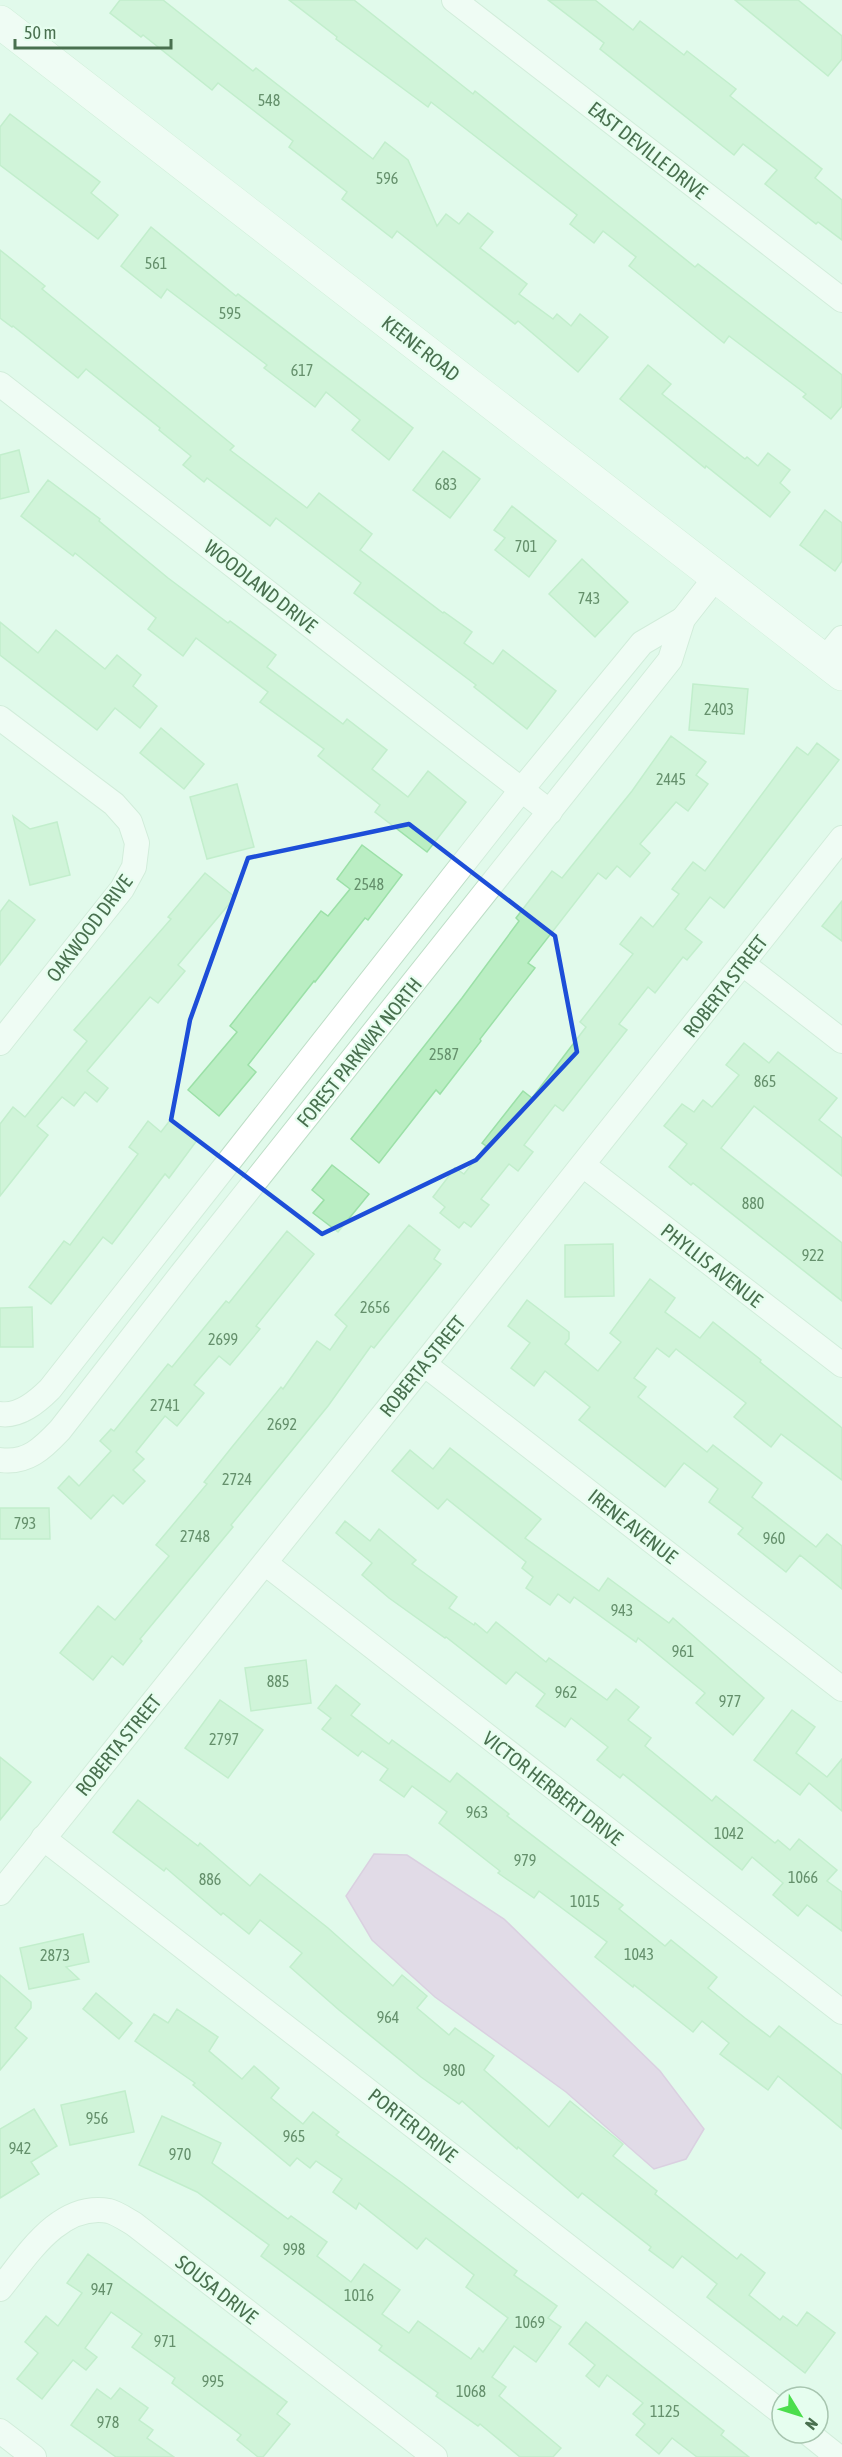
<svg xmlns="http://www.w3.org/2000/svg" width="842" height="2457" viewBox="0 0 842 2457" font-family="'Asap Condensed',sans-serif">
	<style>
		.water { fill: #dfb7e2; stroke: #d09ed3; stroke-width: 1.5 }
		.building { fill: #baeec3; stroke: #9be0a7; stroke-width: 1.5 }
		.lines { fill: none; stroke-linecap: round; stroke-linejoin: round }
		.street-casing { stroke: #bddec6; stroke-width: 26 }
		.secondary-casing { stroke: #bee4c7; stroke-width: 34 }
		.street { stroke: #fff; stroke-width: 24 }
		.secondary { stroke: #fff; stroke-width: 33 }
		.marked { fill: none; stroke: #1d4ed8; stroke-width: 4.5; stroke-linejoin: round }
		.labels { text-anchor: middle; dominant-baseline: central; stroke-width: 4.5; stroke-linejoin: round; paint-order: stroke }
		.number-label { font-size: 16px; fill: #65906c }
		.street-label { font-size: 20px; fill: #49704f; stroke: #e6feef }
	</style>
	<rect width="100%" height="100%" fill="#e1faeb"/>
	<path class="water" d="M374 1854 407 1855 504 1919 660 2071 704 2129 686 2159 654 2169 566 2092 435 1997 372 1940 346 1896Z"/>
	<g class="building">
		<path d="M120 0H163L253 71 256 68 373 159 385 142 408 160 437 226 446 214 459 224 468 213 493 232 480 248 527 284 519 294 553 319 557 314 571 326 580 314 608 337 578 372 518 321 515 324 397 231 392 238 342 199 347 192 289 147 293 141 218 83 212 90 143 35 141 37 110 13Z"/>
		<path d="M289 0H354L473 94 475 91 695 267 698 264 842 375V406L831 419 803 397 806 394 729 336 724 343 629 266 636 257 603 231 594 243 570 224 577 215 431 102 428 107 336 39 337 37Z"/>
		<path d="M548 0H595L633 30 640 21 684 55 687 51 736 89 730 96 822 169 815 178 842 200V240L818 222 816 224 765 184 777 170 743 144 734 155 600 49 604 43Z"/>
		<path d="M735 0H798L842 36V59L828 76Z"/>
		<path d="M10 114 100 182 91 193 118 215 98 239 0 165V127Z"/>
		<path d="M151 227 236 296 238 294 413 428 389 460 352 430 360 420 326 392 315 407 264 368 267 365 167 289 161 298 121 266Z"/>
		<path d="M0 250 45 286 42 289 234 446 230 450 307 508 319 493 372 534 360 550 443 613 444 612 472 632 464 643 493 664 503 650 556 691 527 729 474 687 476 685 354 593 361 583 276 518 270 526 207 478 204 482 183 465 191 456 159 430 160 428 86 369 78 378 13 326 12 327 0 318Z"/>
		<path d="M648 365 671 384 662 394 745 459 747 457 758 466 768 453 790 470 780 483 790 492 770 517 706 466 705 468 620 399Z"/>
		<path d="M19 450 29 492 0 499V455Z"/>
		<path d="M443 451 480 479 450 518 413 490Z"/>
		<path d="M48 480 100 519 99 521 168 578 228 623 230 621 276 655 267 667 343 724 347 719 387 750 372 769 408 797 428 771 466 802 427 852 375 812 380 805 318 756 324 749 260 702 268 692 196 638 183 656 148 629 156 618 75 553 73 556 21 516Z"/>
		<path d="M512 506 556 541 529 577 495 550 505 538 494 530Z"/>
		<path d="M825 510 842 523V561L835 571 800 545Z"/>
		<path d="M582 559 628 602 595 637 549 594Z"/>
		<path d="M0 622 38 653 56 630 105 669 117 655 141 675 133 686 157 706 140 728 115 708 97 730 0 655Z"/>
		<path d="M693 684 748 689 744 734 689 730Z"/>
		<path d="M161 728 204 764 184 789 140 753Z"/>
		<path d="M671 736 706 762 696 775 708 784 688 811 676 802 640 844 650 853 630 877 617 866 606 879 598 873 528 963 535 968 480 1039 481 1041 440 1094 436 1090 379 1163 351 1139 462 998 519 921 516 918 552 871 562 878 632 791Z"/>
		<path d="M817 743 839 760 724 908 710 897 685 929 702 942 687 960 683 957 655 993 648 987 619 1024 627 1030 563 1111 555 1105 524 1145 533 1152 518 1171 509 1164 481 1199 489 1205 471 1227 464 1222 459 1228 440 1213 445 1207 433 1197 455 1168 464 1174 486 1146 482 1143 523 1091 532 1098 586 1027 580 1022 633 954 620 944 641 917 653 927 679 894 672 889 693 862 705 871 797 747 808 755Z"/>
		<path d="M237 784 254 847 207 859 190 797Z"/>
		<path d="M13 816 30 829 57 822 70 875 30 885Z"/>
		<path d="M362 845 402 875 368 920 365 918 315 982 314 981 248 1065 256 1072 219 1116 188 1090 237 1032 230 1026 321 911 328 916 350 889 337 879Z"/>
		<path d="M205 873 235 897 178 965 185 971 158 1003 150 997 87 1071 108 1088 97 1102 85 1092 74 1106 62 1097 37 1126 48 1135 0 1196V1124L13 1107 25 1117 87 1041 74 1030 171 919 168 917Z"/>
		<path d="M9 900 35 920 0 965V912Z"/>
		<path d="M842 901V941L822 926Z"/>
		<path d="M744 1043 769 1063 778 1052 837 1098 819 1120 842 1138V1176L754 1106 721 1148 842 1243V1301L693 1183 691 1185 669 1167 687 1144 664 1126 682 1104 694 1112 703 1100 712 1107 739 1075 726 1065Z"/>
		<path d="M171 1119 198 1139 169 1178 165 1174 112 1244 103 1237 51 1304 29 1287 64 1241 70 1245 138 1154 129 1147 148 1121 161 1132Z"/>
		<path d="M332 1165 369 1194 338 1232 313 1213 324 1200 312 1190Z"/>
		<path d="M409 1225 440 1250 434 1259 441 1264 374 1348 371 1346 328 1406 231 1525 233 1527 140 1639 142 1641 123 1665 112 1656 93 1680 60 1653 98 1606 115 1620 169 1556 156 1545 207 1484 204 1482 232 1447 281 1387 283 1389 317 1341 330 1350 347 1326 335 1315Z"/>
		<path d="M287 1231 314 1254 256 1326 260 1329 230 1365 219 1356 194 1385 204 1393 177 1426 165 1416 136 1452 144 1459 133 1470 145 1481 123 1504 113 1495 91 1519 58 1488 69 1476 79 1486 111 1451 100 1441 111 1429 114 1431 168 1364 172 1367 226 1301 229 1303Z"/>
		<path d="M613 1244 614 1296 565 1297V1245Z"/>
		<path d="M650 1279 675 1298 665 1312 700 1338 713 1322 761 1360 760 1362 842 1428V1480L781 1434 771 1447 734 1417 746 1403 676 1349 669 1357 657 1348 634 1378 646 1387 638 1397 707 1452 713 1445 762 1483 752 1497 816 1547 827 1534 842 1546V1589L800 1555 786 1572 738 1534 743 1528 709 1502 718 1489 684 1463 665 1487 579 1420 590 1407 545 1371 534 1386 511 1368 530 1343 508 1326 527 1300 569 1332V1339L565 1344 598 1371 621 1342 610 1333Z"/>
		<path d="M32 1307 33 1347H0V1308Z"/>
		<path d="M450 1448 541 1519 525 1538 599 1591 608 1578 669 1623 673 1618 764 1698 733 1735 696 1703 705 1693 638 1638 636 1642 574 1597 570 1603 558 1594 550 1605 526 1588 533 1577 522 1568 526 1562 447 1499 438 1509 392 1471 410 1450 433 1469Z"/>
		<path d="M0 1508H49L50 1539H0Z"/>
		<path d="M345 1521 370 1541 379 1529 416 1560 412 1564 457 1597 449 1608 474 1625 475 1623 487 1633 496 1622 546 1662 549 1658 607 1700 616 1689 639 1707 628 1720 651 1738 645 1746 712 1801 716 1796 775 1843 778 1840 790 1850 799 1839 837 1870 827 1881 842 1892V1931L807 1905 798 1916 773 1895 783 1883 752 1857 742 1870 623 1774 620 1778 597 1760 608 1747 571 1718 565 1727 536 1706 545 1694 516 1672 506 1684 446 1637 445 1638 389 1598 362 1575 372 1563 336 1533Z"/>
		<path d="M306 1660 311 1703 251 1711 245 1668Z"/>
		<path d="M336 1685 360 1704 351 1715 389 1744 392 1740 450 1782 457 1773 509 1814 507 1816 623 1905 619 1909 665 1946 671 1940 717 1977 708 1988 745 2018 770 2037 779 2026 842 2075V2129L778 2076 768 2090 720 2054 729 2043 702 2021 693 2032 634 1985 633 1987 595 1957 607 1942 539 1891 534 1898 498 1873 500 1871 439 1823 447 1812 412 1786 404 1797 380 1780 388 1769 362 1751 358 1756 322 1729 331 1718 318 1708Z"/>
		<path d="M220 1700 263 1730 228 1778 185 1748Z"/>
		<path d="M792 1710 815 1727 796 1753 827 1777 842 1759V1811L809 1783 800 1795 754 1760Z"/>
		<path d="M0 1757 31 1782 0 1820Z"/>
		<path d="M138 1800 198 1846 200 1843 250 1886 260 1874 328 1928 393 1986 402 1975 427 1996 417 2008 449 2035 455 2028 494 2056 484 2070 549 2127 570 2101 623 2144 613 2156 657 2191 655 2194 737 2259 741 2254 765 2273 749 2295 780 2320 783 2316 797 2326 807 2312 835 2333 805 2373 707 2297 717 2284 682 2256 673 2268 649 2250 651 2247 582 2193 578 2198 518 2147 517 2149 462 2101 459 2104 421 2077 339 2010 290 1967 302 1953 260 1920 249 1934 223 1913 221 1915 166 1868 164 1871 113 1832Z"/>
		<path d="M83 1934 89 1962 66 1967 79 1979 29 1989 20 1948Z"/>
		<path d="M0 1975 31 2002V2008L15 2028 27 2038 0 2070Z"/>
		<path d="M96 1993 132 2023 119 2039 83 2009Z"/>
		<path d="M177 2009 218 2037 209 2051 242 2079 254 2066 279 2088 271 2098 303 2124 313 2112 339 2132 336 2135 402 2183 517 2271 514 2275 557 2306 548 2318 561 2327 536 2362 514 2346 492 2377 506 2387 499 2396 561 2448 553 2457H520L480 2424 478 2426 436 2396 438 2393 379 2350 382 2346 261 2256 269 2245 197 2192 139 2165 162 2116 221 2143 212 2163 288 2219 291 2216 327 2242 317 2256 351 2282 364 2264 400 2290 382 2314 409 2333 418 2321 471 2359 479 2348 483 2352 508 2318 466 2287 474 2275 426 2238 417 2249 359 2203 356 2209 333 2192 342 2179 316 2161 310 2168 297 2158 290 2166 193 2085 195 2083 135 2041 154 2014 168 2023Z"/>
		<path d="M125 2091 134 2132 70 2145 61 2105Z"/>
		<path d="M34 2109 57 2146 31 2162 39 2174 0 2198V2129Z"/>
		<path d="M88 2254 287 2402 277 2414 290 2424 263 2457H258L237 2440 241 2435 172 2383 175 2378 132 2347 142 2334 111 2312 85 2348 97 2357 86 2370 73 2360 42 2399 17 2379 38 2353 25 2342 46 2316 58 2326 82 2293 67 2283Z"/>
		<path d="M586 2322 724 2431 721 2435 749 2457H697L672 2438 659 2454 636 2435 645 2424 633 2414 643 2403 607 2375 599 2387 586 2376 595 2365 569 2344Z"/>
		<path d="M120 2388 148 2408 139 2420 153 2430 147 2438 174 2457H116L71 2425 97 2389 111 2399Z"/>
	</g>
	<g class="lines">
		<defs>
			<g id="street">
				<path d="M454 0 842 300"/>
				<path d="M0 384 550 812"/>
				<path d="M824 660 842 638"/>
				<path d="M0 718 114 804 130 822 137 843 134 867 122 889 0 1043"/>
				<path d="M743 964 842 1041"/>
				<path d="M583 1165 842 1365"/>
				<path d="M424 1364 842 1689"/>
				<path d="M0 1414C19 1417 37 1402 50 1389L522 789 642 643 683 619"/>
				<path d="M0 1460C27 1464 43 1448 60 1430L183 1272 670 660 683 619 716 577"/>
				<path d="M265 1563 842 2012"/>
				<path d="M43 1838 782 2413"/>
				<path d="M0 1893 424 1364 842 838"/>
				<path d="M0 2289C27 2256 59 2202 109 2211 117 2213 127 2220 134 2224L435 2457"/>
				<path d="M0 2431 34 2457"/>
				<path d="M808 2433 838 2457"/>
			</g>
			<path id="secondary" d="M0 22 842 674"/>
		</defs>
		<use href="#street" class="street-casing"/>
		<use href="#secondary" class="secondary-casing"/>
		<use href="#street" class="street"/>
		<use href="#secondary" class="secondary"/>
	</g>
	<path d="M0 0H842V2457H0ZM409 824 555 936 577 1052 476 1160 322 1234 171 1120 190 1020 248 858Z" fill="#e1faeb" fill-opacity=".55" fill-rule="evenodd"/>
	<path class="marked" d="M409 824 555 936 577 1052 476 1160 322 1234 171 1120 190 1020 248 858Z"/>
	<g class="labels">
		<g class="number-label">
			<text x="269" y="100">548</text>
			<text x="387" y="178">596</text>
			<text x="156" y="263">561</text>
			<text x="230" y="313">595</text>
			<text x="302" y="370">617</text>
			<text x="446" y="484">683</text>
			<text x="526" y="546">701</text>
			<text x="589" y="598">743</text>
			<text x="719" y="709">2403</text>
			<text x="671" y="779">2445</text>
			<text x="369" y="884">2548</text>
			<text x="444" y="1054">2587</text>
			<text x="765" y="1081">865</text>
			<text x="753" y="1203">880</text>
			<text x="813" y="1255">922</text>
			<text x="375" y="1307">2656</text>
			<text x="223" y="1339">2699</text>
			<text x="165" y="1405">2741</text>
			<text x="282" y="1424">2692</text>
			<text x="237" y="1479">2724</text>
			<text x="25" y="1523">793</text>
			<text x="195" y="1536">2748</text>
			<text x="774" y="1538">960</text>
			<text x="622" y="1610">943</text>
			<text x="683" y="1651">961</text>
			<text x="278" y="1681">885</text>
			<text x="566" y="1692">962</text>
			<text x="730" y="1701">977</text>
			<text x="224" y="1739">2797</text>
			<text x="477" y="1812">963</text>
			<text x="729" y="1833">1042</text>
			<text x="525" y="1860">979</text>
			<text x="803" y="1877">1066</text>
			<text x="210" y="1879">886</text>
			<text x="585" y="1901">1015</text>
			<text x="639" y="1954">1043</text>
			<text x="55" y="1955">2873</text>
			<text x="388" y="2017">964</text>
			<text x="454" y="2070">980</text>
			<text x="97" y="2118">956</text>
			<text x="294" y="2136">965</text>
			<text x="20" y="2148">942</text>
			<text x="180" y="2154">970</text>
			<text x="294" y="2249">998</text>
			<text x="102" y="2289">947</text>
			<text x="359" y="2295">1016</text>
			<text x="530" y="2322">1069</text>
			<text x="165" y="2341">971</text>
			<text x="213" y="2381">995</text>
			<text x="471" y="2391">1068</text>
			<text x="665" y="2411">1125</text>
			<text x="108" y="2422">978</text>
		</g>
		<g class="street-label">
			<text transform="translate(648 150) rotate(38)">EAST DEVILLE DRIVE</text>
			<text transform="translate(421 348) rotate(38)">KEENE ROAD</text>
			<text transform="translate(261 586) rotate(38)">WOODLAND DRIVE</text>
			<text transform="translate(89 928) rotate(-53)">OAKWOOD DRIVE</text>
			<text transform="translate(725 986) rotate(-52)">ROBERTA STREET</text>
			<text transform="translate(359 1052) rotate(-51)">FOREST PARKWAY NORTH</text>
			<text transform="translate(712 1265) rotate(38)">PHYLLIS AVENUE</text>
			<text transform="translate(422 1366) rotate(-51)">ROBERTA STREET</text>
			<text transform="translate(633 1526) rotate(38)">IRENE AVENUE</text>
			<text transform="translate(118 1745) rotate(-51)">ROBERTA STREET</text>
			<text transform="translate(553 1788) rotate(38)">VICTOR HERBERT DRIVE</text>
			<text transform="translate(413 2125) rotate(38)">PORTER DRIVE</text>
			<text transform="translate(217 2289) rotate(38)">SOUSA DRIVE</text>
		</g>
	</g>
	<g transform="translate(800 2415) rotate(128)"><circle r="28" fill="#e6feef" stroke="#a7c5af" stroke-width="1.5"/>
	<path d="M0-4.5L10 22L0 15L-10 22Z" fill="#4cde4d"/>
	<text y="-9" font-size="16" font-weight="bold" text-anchor="middle" fill="#49704f">N</text>
	</g>
	<path d="M15 39v9h156v-9" fill="none" stroke="#49704f" stroke-width="3"/>
	<text x="24" y="39" font-size="18" fill="#49704f" stroke="#e6feef" stroke-width="4.5" paint-order="stroke">50 m</text>
</svg>
